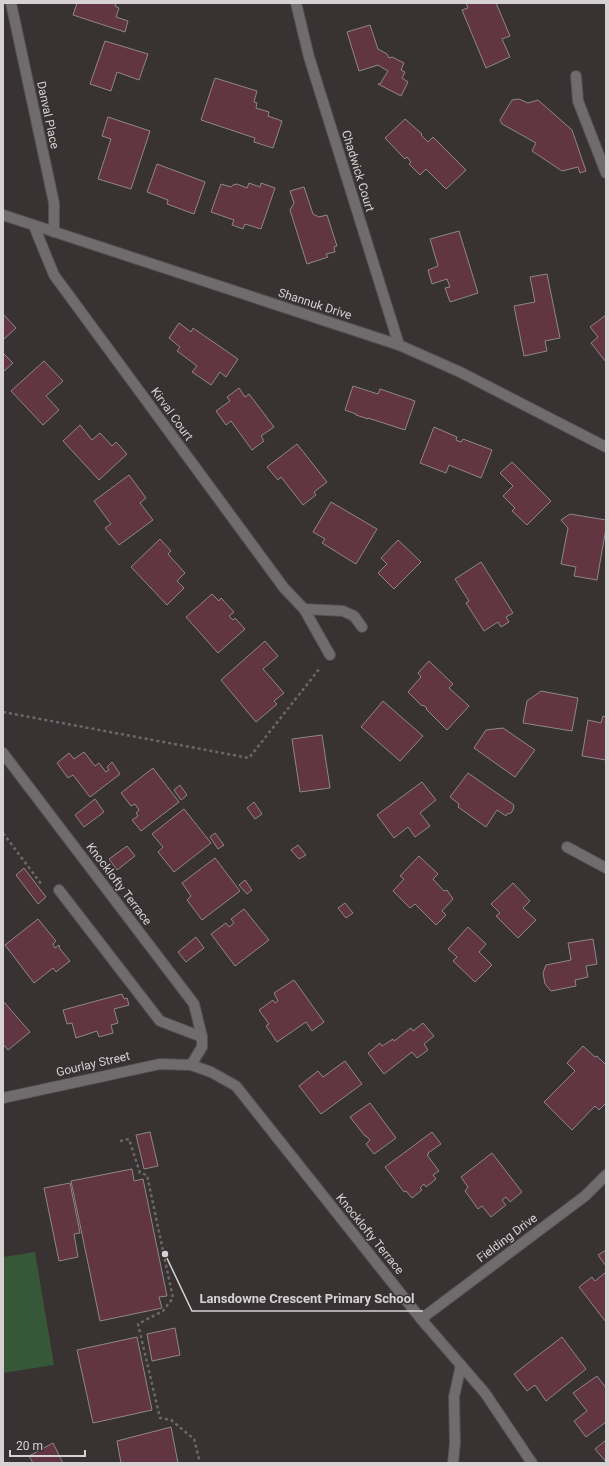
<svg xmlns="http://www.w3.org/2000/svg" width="609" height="1466" viewBox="0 0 609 1466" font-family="Roboto,sans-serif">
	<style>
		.green { fill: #365839 }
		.building { fill: #623542; stroke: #8e8789 }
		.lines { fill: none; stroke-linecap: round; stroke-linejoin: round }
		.minor-casing { stroke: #544f50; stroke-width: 12 }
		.path { stroke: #6c6768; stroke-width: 2.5; stroke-dasharray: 3 3; stroke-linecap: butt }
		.minor { stroke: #706c6d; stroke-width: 10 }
		.labels { text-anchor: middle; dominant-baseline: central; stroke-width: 3; stroke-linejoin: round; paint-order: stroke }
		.street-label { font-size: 12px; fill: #d6d2d3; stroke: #383233 }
		.leader { fill: none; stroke: #d6d2d3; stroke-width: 1.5 }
		.callout-dot { fill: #d6d2d3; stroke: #383233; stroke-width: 1.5 }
		.callout-label { font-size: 13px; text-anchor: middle; font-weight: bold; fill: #d6d2d3; stroke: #383233; stroke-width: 3; stroke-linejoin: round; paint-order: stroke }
	</style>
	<rect width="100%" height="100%" fill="#383233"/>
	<path class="green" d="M35 1252 54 1365 3 1373V1257Z"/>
	<g class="building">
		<path d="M77 3H116L115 6 119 8 116 17 128 21 125 32 73 15Z"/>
		<path d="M466 3H496L510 36 502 39 510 57 486 68 462 10 468 8Z"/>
		<path d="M370 25 378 49 387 54 389 58 392 57 404 63 401 70 405 72 402 78 408 82 401 96 378 84H380L388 71 378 65 359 71 347 32Z"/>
		<path d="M105 41 148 54 139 80 117 72 111 91 90 84Z"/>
		<path d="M215 78 257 91 254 102 257 103 256 108 269 112 268 116 282 121 273 148 254 142 255 138 201 120Z"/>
		<path d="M519 99 528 103 538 100 572 130 586 171 580 173 578 167 562 171 532 151 536 143 502 124 500 120 512 100Z"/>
		<path d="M108 117 150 131 131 189 98 179 111 139 102 136Z"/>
		<path d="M405 119 422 134 421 135 428 142 433 137 466 170 446 189 426 169 420 175 409 164 411 162 407 157 405 159 385 138Z"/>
		<path d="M157 164 205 182 194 214 167 204 168 200 147 192Z"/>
		<path d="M249 183 260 187 261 183 275 188 261 229 245 224 243 229 232 225 234 220 211 212 221 184 231 187 233 185 237 184 247 188Z"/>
		<path d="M304 187 313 214 319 217 327 215 337 246 334 247 335 252 326 254 328 257 307 264 290 210 294 203 290 191Z"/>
		<path d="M459 231 478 293 450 302 445 288 450 287 447 279 432 284 428 270 438 266 430 239Z"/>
		<path d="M547 274 560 338 545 341 547 351 524 356 514 306 535 302 530 277Z"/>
		<path d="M3 314 16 328 3 340Z"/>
		<path d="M606 315V362L591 343 598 337 590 327Z"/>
		<path d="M179 323 191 332 193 328 238 359 226 377 220 372 211 385 192 372 197 366 177 351 180 347 169 338Z"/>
		<path d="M3 353 13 363 3 372Z"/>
		<path d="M44 361 63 381 46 396 59 410 43 425 11 391Z"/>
		<path d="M353 386 378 394 380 389 415 401 405 430 368 418V419L356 415V414L345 410Z"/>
		<path d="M239 388 245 397 249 394 274 427 261 436 264 441 252 450 231 421 226 425 216 411 230 401 227 397Z"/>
		<path d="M80 425 92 440 100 433 112 446 116 442 127 454 99 480 63 441Z"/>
		<path d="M434 427 457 437 456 440 461 442 463 439 492 450 481 478 449 465 446 473 420 463Z"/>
		<path d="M297 444 327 482 314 492 316 495 303 505 281 477 278 480 267 467Z"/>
		<path d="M512 462 551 501 527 525 512 511 515 508 503 496 513 486 500 473Z"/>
		<path d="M129 475 146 498 140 503 153 520 119 545 105 528 111 524 94 501Z"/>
		<path d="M331 502 377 529 356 564 322 543 325 539 313 532Z"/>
		<path d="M570 514 606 520V528L597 580 574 576 576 567 561 564 568 528 561 520Z"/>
		<path d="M160 539 171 551 168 554 185 573 177 581 184 588 167 605 131 567Z"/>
		<path d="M398 540 421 562 394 589 378 573 387 564 381 558Z"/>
		<path d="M481 562 513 613 506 617 509 622 501 627 498 622 484 631 466 603 469 601 455 579Z"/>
		<path d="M212 594 219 601 221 598 234 612 229 616 233 620 235 618 245 629 218 653 186 617Z"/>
		<path d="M265 641 278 656 263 669 284 693 274 701 277 704 256 722 221 680Z"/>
		<path d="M429 661 453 684 449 688 469 706 447 730 426 709 427 708 423 705 422 706 408 692 421 677 418 673Z"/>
		<path d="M541 691 578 698 572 731 523 723 527 701Z"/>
		<path d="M383 701 423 736 400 761 361 727Z"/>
		<path d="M603 716 606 717V760L582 756 588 720 601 723Z"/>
		<path d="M503 728 535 750 515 777 474 748 486 730Z"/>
		<path d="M322 735 330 788 300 792 292 739Z"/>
		<path d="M84 752 95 766 99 763 106 772 109 770 107 767 112 762 120 774 90 797 73 775 68 778 57 763 69 753 74 759Z"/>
		<path d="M153 768 179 802 141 831 132 820 138 816 136 813 139 810 135 804 131 806 121 793Z"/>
		<path d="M468 773 514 805 513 810 511 813 507 814 506 816 497 810 486 827 458 807 459 804 450 797Z"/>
		<path d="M422 782 436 800 420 813 430 826 415 837 408 827 394 838 377 815Z"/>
		<path d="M180 785 187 795 181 800 174 790Z"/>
		<path d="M95 799 104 812 84 827 75 815Z"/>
		<path d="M254 802 262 814 255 819 247 808Z"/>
		<path d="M184 809 211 843 174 872 158 852 163 847 152 834Z"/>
		<path d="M215 833 224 845 218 849 210 837Z"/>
		<path d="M298 845 306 855 299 859 291 850Z"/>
		<path d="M127 846 135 856 117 870 109 859Z"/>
		<path d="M419 856 438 874 433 879 444 891 447 890 453 899 442 911 446 915 436 925 415 904 410 908 393 891 404 879 400 876Z"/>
		<path d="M215 858 240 891 202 920 187 900 191 896 182 883Z"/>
		<path d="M24 868 46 897 38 904 16 875Z"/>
		<path d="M245 880 252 890 247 894 239 885Z"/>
		<path d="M513 883 530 901 523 908 536 920 518 938 496 916 500 913 491 904Z"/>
		<path d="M345 903 353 913 346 918 338 908Z"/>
		<path d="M244 909 269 940 235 966 211 934 226 923 229 927 234 923 231 919Z"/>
		<path d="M38 919 56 941 53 944 55 948 59 945 60 949 70 961 56 972 53 968 34 983 5 945Z"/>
		<path d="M468 927 486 944 479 952 492 965 475 982 453 961 457 957 448 949Z"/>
		<path d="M196 937 204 948 186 962 178 952Z"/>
		<path d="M593 939 597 964 586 966 588 977 575 980 576 986 551 991 545 984 543 973 546 965 571 960 568 943Z"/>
		<path d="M294 980 324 1022 312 1031 306 1022 277 1042 266 1026 269 1024 259 1010 273 1000 275 1003 278 1001 274 993Z"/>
		<path d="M122 994 124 999 127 998 129 1005 114 1009 118 1023 111 1025 113 1033 99 1037 97 1031 76 1038 72 1023 67 1024 63 1010Z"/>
		<path d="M3 1001 30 1032 8 1050 3 1044Z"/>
		<path d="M423 1023 434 1036 424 1044 428 1050 417 1058 412 1052 384 1074 368 1053 380 1043 382 1046 393 1039 394 1041 411 1028 413 1031Z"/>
		<path d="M583 1046 595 1057 597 1056 605 1064 606 1063V1103L599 1110 595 1106 572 1130 544 1102 575 1071 567 1063Z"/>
		<path d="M345 1061 362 1084 321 1114 299 1086 318 1071 323 1077Z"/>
		<path d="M370 1103 396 1138 374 1154 366 1144 370 1140 366 1136H365L350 1117Z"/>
		<path d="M150 1132 158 1166 144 1169 136 1135Z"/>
		<path d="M432 1132 441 1144 428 1153 429 1154 427 1155 439 1171 433 1175 436 1179 426 1187 424 1184 420 1188 422 1190 412 1198 406 1191 404 1192 385 1167Z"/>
		<path d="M492 1153 522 1192 510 1202 506 1197 502 1200 506 1205 491 1217 482 1206 478 1209 465 1191 468 1187 461 1177Z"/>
		<path d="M132 1169 134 1181 143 1179 167 1296 159 1297 162 1308 100 1321 71 1181Z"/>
		<path d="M70 1183 80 1233 74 1234 78 1257 59 1261 44 1188Z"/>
		<path d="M606 1250V1266L598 1255Z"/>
		<path d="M606 1272V1322L579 1287 592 1277 595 1281Z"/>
		<path d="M175 1328 180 1355 152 1361 147 1334Z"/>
		<path d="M137 1337 152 1410 93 1423 77 1350Z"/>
		<path d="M562 1337 586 1369 546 1401 535 1385 527 1391 514 1374Z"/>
		<path d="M597 1376 606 1388V1422L586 1437 574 1421 587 1411 573 1393Z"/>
		<path d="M171 1427 178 1463H121L117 1441Z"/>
		<path d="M606 1440V1462L595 1449Z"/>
		<path d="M53 1443 63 1463H33L29 1456Z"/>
	</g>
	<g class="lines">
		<defs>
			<g id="minor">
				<path d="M11 3 54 203V232"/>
				<path d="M296 3 309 57 399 345"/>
				<path d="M576 76 578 101 606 173"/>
				<path d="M3 215 399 345 460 372 606 447"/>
				<path d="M34 226 54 275 284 588 304 609 330 655"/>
				<path d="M304 609 343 611 354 616 362 627"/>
				<path d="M3 753 194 1004 202 1037V1047L191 1065 211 1072 236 1086 421 1319 485 1393 532 1463"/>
				<path d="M567 847 606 868"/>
				<path d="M59 890 160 1021 202 1037"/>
				<path d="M3 1098 160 1064 191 1065"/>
				<path d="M421 1319 585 1196 606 1175"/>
				<path d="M453 1463 455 1443 454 1397 461 1365"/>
			</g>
		</defs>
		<use href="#minor" class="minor-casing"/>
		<g class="path">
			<path d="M3 712 249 758 320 668"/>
			<path d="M3 833 42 885"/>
			<path d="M120 1141 129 1139 140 1173 147 1175 173 1298 163 1311 138 1324 160 1418 171 1420 194 1439 200 1463"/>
		</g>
		<use href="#minor" class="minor"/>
	</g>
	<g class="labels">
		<g class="street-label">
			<text transform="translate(48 115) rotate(78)">Danval Place</text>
			<text transform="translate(358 171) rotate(73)">Chadwick Court</text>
			<text transform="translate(315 304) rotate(18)">Shannuk Drive</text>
			<text transform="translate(172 414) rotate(54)">Kirval Court</text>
			<text transform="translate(119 884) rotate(53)">Knocklofty Terrace</text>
			<text transform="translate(93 1064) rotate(-13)">Gourlay Street</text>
			<text transform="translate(370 1234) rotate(51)">Knocklofty Terrace</text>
			<text transform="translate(507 1238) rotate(-37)">Fielding Drive</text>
		</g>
	</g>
	<path class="leader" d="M165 1254L192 1311H423"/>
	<circle class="callout-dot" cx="165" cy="1254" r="4"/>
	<g class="callout-label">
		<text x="307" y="1303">Lansdowne Crescent Primary School</text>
	</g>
	<rect width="609" height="1466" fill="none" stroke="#d6d2d3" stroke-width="8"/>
	<path d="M10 1450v6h75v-6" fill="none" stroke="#d6d2d3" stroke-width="2"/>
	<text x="16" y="1450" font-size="12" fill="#d6d2d3" stroke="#383233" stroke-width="3" paint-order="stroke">20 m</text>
</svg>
